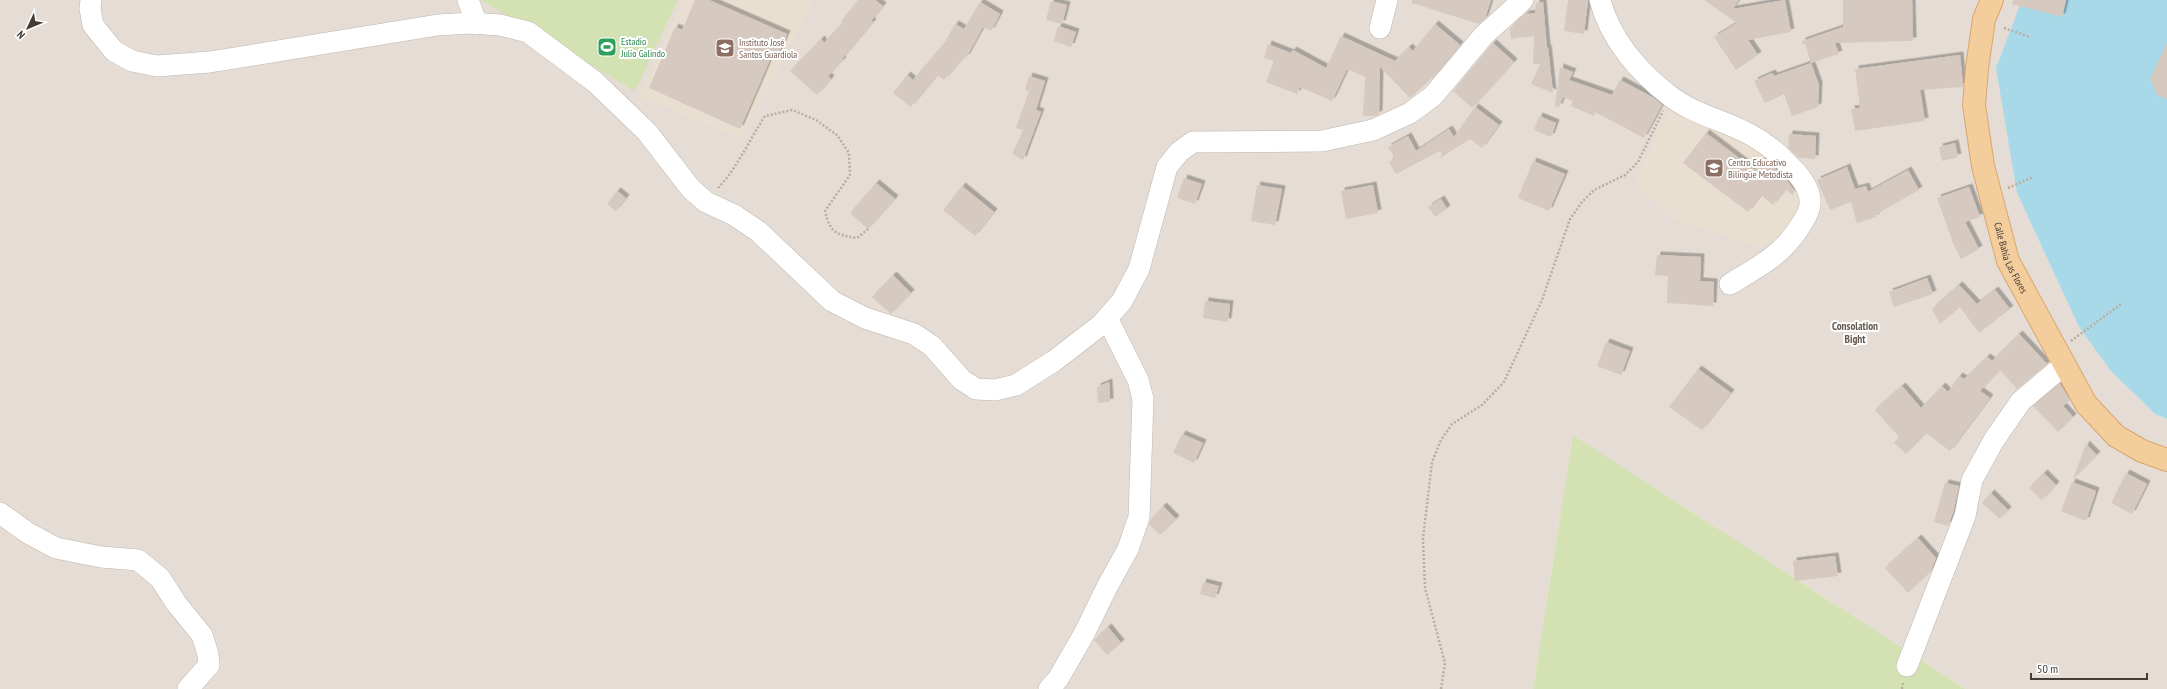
<svg xmlns="http://www.w3.org/2000/svg" width="2167" height="689" viewBox="0 0 2167 689" font-family="'PT Sans Narrow',sans-serif">
	<style>
		.residential { fill: #e5ddd5 }
		.education { fill: #e9dfd1 }
		.green { fill: #d4e2b3 }
		.water { fill: #a8d9e9 }
		.building { fill: #d5c9c0; filter: url(#shadow) }
		.lines { fill: none; stroke-linecap: round; stroke-linejoin: round }
		.minor-casing { stroke: #bfb5ad; stroke-width: 22 }
		.major-casing { stroke: #d7a76e; stroke-width: 24 }
		.path { stroke: #bcac9c; stroke-width: 2.5; stroke-dasharray: 2 2; stroke-linecap: butt }
		.minor { stroke: #fff; stroke-width: 21 }
		.major { stroke: #f4cd9c; stroke-width: 22 }
		.labels { text-anchor: middle; dominant-baseline: central; stroke-width: 4; stroke-linejoin: round; paint-order: stroke }
		.leisure-label { font-size: 10px; fill: #27864d; stroke: #fff; text-anchor: start }
		.education-label { font-size: 10px; fill: #785e54; stroke: #fff; text-anchor: start }
		.street-label { font-size: 10px; fill: #433c36; stroke: #fff }
		.neighbourhood-label { font-size: 11px; font-weight: bold; fill: #65584e; stroke: #fff }
	</style>
	<defs>
		<filter id="shadow"><feDropShadow dx="3.5" dy="-3.5" stdDeviation="0" flood-color="#0004"/></filter>
	</defs>
	<rect width="100%" height="100%" fill="#f1ece6"/>
	<path class="residential" d="M0 0H2022L2017 193 2079 327 2110 370 2155 414 2167 419V689H1966L1573 435 1533 689H0Z"/>
	<g class="education">
		<path d="M684 0H814L741 139 639 96Z"/>
		<path d="M1673 102 1749 141 1798 179 1805 208 1770 250 1676 221 1634 182Z"/>
	</g>
	<g class="green">
		<path d="M481 0H678L635 91Z"/>
		<path d="M1573 435 1966 689H1533Z"/>
	</g>
	<path class="water" d="M2022 0H2167V419L2155 414 2110 370 2079 327 2017 193 1996 68Z"/>
	<g class="building">
		<path d="M695 0H709L787 34 776 59 772 55 740 129 649 88 675 27 682 30Z"/>
		<path d="M858 0H875L883 6 871 21 873 22 842 59 843 60 828 76 831 79 817 95 790 71 821 39 824 43 842 23 841 21Z"/>
		<path d="M1412 0H1491L1485 18 1479 24 1412 3Z"/>
		<path d="M1568 0H1588L1584 34 1564 31Z"/>
		<path d="M1704 0H1739L1733 9 1785 0 1791 32 1748 40 1758 55 1736 70 1714 37 1737 23Z"/>
		<path d="M1843 0H1912L1913 41 1835 43 1839 54 1811 63 1819 85 1818 107 1792 116 1784 94 1765 103 1754 81 1772 73 1774 76 1811 63 1805 44H1802V41L1843 27Z"/>
		<path d="M2013 0H2066L2062 17 2012 4Z"/>
		<path d="M1051 1 1067 5 1062 24 1046 20Z"/>
		<path d="M980 2 1000 14 991 31 983 27 966 58 964 57 944 80 937 75 911 107 893 93 907 75 913 80 945 42 955 24 964 29Z"/>
		<path d="M1543 2 1547 49 1548 47 1553 93 1531 84 1540 64H1533L1534 36 1511 39 1510 28 1526 14 1535 13 1536 3Z"/>
		<path d="M1435 24 1460 45 1435 75 1410 98 1380 67 1379 114 1375 116H1363L1365 77 1347 69 1332 101 1300 87 1297 94 1266 82 1274 61 1264 58 1268 44 1291 53 1293 50 1326 68 1341 36 1395 61 1409 47 1413 51Z"/>
		<path d="M1058 26 1076 32 1071 47 1054 41Z"/>
		<path d="M1493 43 1514 62 1472 108 1453 91Z"/>
		<path d="M2167 43V99L2157 95 2150 79Z"/>
		<path d="M1960 55 1963 87 1920 90 1925 121 1855 131 1851 109 1860 108 1855 69Z"/>
		<path d="M1560 67 1573 72 1569 80 1612 95 1620 80 1654 98 1662 105 1644 138 1595 112 1594 116 1571 106 1573 101 1563 97 1559 107 1555 106Z"/>
		<path d="M1029 76 1045 81 1036 110 1041 112 1023 160 1012 154 1023 130 1016 128 1029 91 1025 90Z"/>
		<path d="M1475 107 1499 125 1482 148 1470 139 1440 158 1442 153 1440 151 1396 174 1389 162 1395 159 1388 147 1408 136 1416 151 1449 129 1454 137Z"/>
		<path d="M1539 116 1556 123 1551 137 1534 130Z"/>
		<path d="M1706 133 1755 170 1764 158 1786 179 1795 192 1792 195 1786 189 1773 205 1761 195 1748 212 1683 163Z"/>
		<path d="M1789 134 1816 136 1815 159 1799 158 1788 148Z"/>
		<path d="M1955 143 1958 157 1942 161 1939 147Z"/>
		<path d="M1533 161 1565 174 1549 211 1518 198Z"/>
		<path d="M1847 167 1855 189 1866 186 1868 192 1908 170 1919 190 1875 215 1876 217 1857 223 1851 202 1830 210 1817 180Z"/>
		<path d="M1184 178 1202 184 1195 204 1177 198Z"/>
		<path d="M876 183 895 199 868 229 850 213Z"/>
		<path d="M1257 185 1282 189 1275 225 1251 221Z"/>
		<path d="M1373 185 1378 213 1346 219 1341 191Z"/>
		<path d="M962 186 994 212 975 236 943 210Z"/>
		<path d="M1969 187 1980 217 1965 222 1979 249 1961 259 1953 243 1937 198Z"/>
		<path d="M617 191 626 198 616 211 607 204Z"/>
		<path d="M1441 199 1447 209 1435 217 1428 207Z"/>
		<path d="M1657 255 1701 257 1700 281 1714 282 1713 306 1667 303 1668 276 1655 275Z"/>
		<path d="M893 275 911 293 891 314 872 297Z"/>
		<path d="M1927 278 1933 294 1894 307 1889 292Z"/>
		<path d="M1959 285 1977 304 1995 290 2010 309 1979 333 1960 307 1940 324 1932 309Z"/>
		<path d="M1205 301 1230 304 1228 322 1203 318Z"/>
		<path d="M2019 334 2047 364 2017 389 2000 370 1980 391 1990 398 1950 451 1926 433 1906 454 1894 443 1899 437 1875 410 1902 386 1921 408 1942 386 1948 392 1959 376 1964 379 1987 357 1992 361Z"/>
		<path d="M1606 342 1630 351 1621 375 1597 366Z"/>
		<path d="M1698 369 1731 393 1702 430 1669 407Z"/>
		<path d="M1109 382 1110 402 1098 403 1097 387Z"/>
		<path d="M2060 384 2070 400 2063 406 2073 417 2058 432 2033 406Z"/>
		<path d="M1182 434 1203 443 1194 463 1173 453Z"/>
		<path d="M2086 444 2097 455 2073 479Z"/>
		<path d="M2044 473 2056 485 2042 500 2029 488Z"/>
		<path d="M2126 473 2147 484 2132 514 2111 503Z"/>
		<path d="M2072 482 2096 491 2086 521 2061 511Z"/>
		<path d="M1945 483 1959 486 1953 513 1948 526 1934 522Z"/>
		<path d="M1991 493 2008 510 2000 519 1982 503Z"/>
		<path d="M1163 506 1176 519 1160 535 1149 524 1151 519Z"/>
		<path d="M1918 538 1936 558 1931 571 1908 593 1885 568Z"/>
		<path d="M1835 556 1838 576 1795 581 1793 561Z"/>
		<path d="M1203 582 1219 586 1215 598 1200 594Z"/>
		<path d="M1108 627 1121 643 1107 655 1094 640Z"/>
	</g>
	<g class="lines">
		<defs>
			<g id="minor">
				<path d="M91 0 90 8 93 25 114 51 132 61 157 66 210 62 438 25 472 23 500 25 528 32 595 82 647 132 691 189 706 202 734 215 758 231 832 301 865 318 914 334 932 346 962 380 976 389 995 390 1016 385 1054 361 1102 324 1122 301 1139 269 1167 167 1179 152 1193 142 1322 141 1373 130 1410 113 1433 96 1484 35 1523 0"/>
				<path d="M468 0 477 24"/>
				<path d="M1600 0C1610 39 1639 72 1670 96 1694 115 1725 120 1751 135 1766 143 1780 155 1791 167 1800 176 1809 187 1810 200 1811 207 1806 217 1802 223 1784 254 1760 266 1730 284"/>
				<path d="M1380 28 1387 0"/>
				<path d="M0 513 28 533 56 548 101 557 138 560 160 578 176 603 202 635 208 654 209 665 188 689"/>
				<path d="M1907 666 1965 516 1972 480 1994 440 2021 401 2064 365"/>
				<path d="M1049 689 1058 679 1084 634 1108 585 1128 549 1139 517 1143 399 1138 380 1107 318"/>
			</g>
			<g id="major">
				<path id="s1" d="M1992 0 1984 19 1977 68 1974 105 1983 166 2008 261 2086 404 2116 436 2142 451 2167 460"/>
			</g>
		</defs>
		<use href="#minor" class="minor-casing"/>
		<use href="#major" class="major-casing"/>
		<g class="path">
			<path d="M2004 28 2030 37"/>
			<path d="M718 188C738 167 749 140 765 116L792 110 816 120 837 135 849 153 850 175 825 211C830 232 835 235 857 238L868 229"/>
			<path d="M2008 188 2033 177"/>
			<path d="M2071 341 2121 304"/>
			<path d="M1441 689 1445 663 1425 588 1423 538 1432 462 1441 440 1452 424 1482 405 1504 382 1542 300 1570 219 1582 202 1594 190 1625 175 1638 162 1663 111"/>
			<path d="M1902 689 1903 682"/>
		</g>
		<use href="#minor" class="minor"/>
		<use href="#major" class="major"/>
	</g>
	<defs>
		<symbol id="stadium-square" viewBox="-11 -11 22 22"><rect x="-9" y="-9" width="18" height="18" rx="4" fill="#2e9e5b" stroke="#fff"/><path d="M0-5a6.5 5 0 1 0 0 10a6.5 5 0 1 0 0-10ZM-3.5-1.8h7v3.6h-7Z" fill="#fff"/></symbol>
		<symbol id="school-square" viewBox="-11 -11 22 22"><rect x="-9" y="-9" width="18" height="18" rx="4" fill="#8d6e63" stroke="#fff"/><path d="M0-5L7-2L0 1L-7-2ZM-4 1L0 2.5L4 1V4Q0 6-4 4Z" fill="#fff"/></symbol>
	</defs>
	<g fill-rule="evenodd">
		<use href="#stadium-square" x="596" y="36" width="22" height="22"/>
		<use href="#school-square" x="714" y="37" width="22" height="22"/>
		<use href="#school-square" x="1703" y="157" width="22" height="22"/>
	</g>
	<g class="labels">
		<g class="leisure-label">
			<text x="621" y="41">Estadio<tspan x="621" dy="12">Julio Galindo</tspan></text>
		</g>
		<g class="education-label">
			<text x="739" y="42">Instituto José<tspan x="739" dy="12">Santos Guardiola</tspan></text>
			<text x="1728" y="162">Centro Educativo<tspan x="1728" dy="12">Bilingüe Metodista</tspan></text>
		</g>
		<g class="street-label">
			<text stroke="none"><textPath href="#s1" startOffset="265">Calle Bahía Las Flores</textPath></text>
		</g>
		<g class="neighbourhood-label">
			<text x="1855" y="326">Consolation<tspan x="1855" dy="13">Bight</tspan></text>
		</g>
	</g>
	<g transform="translate(28 28) rotate(226)" stroke="#ffffff" stroke-width="3" paint-order="stroke">
	<path d="M0-3L7 15L0 10L-7 15Z" fill="#433c36"/>
	<text y="-6" font-size="11" font-weight="bold" text-anchor="middle" fill="#433c36">N</text>
	</g>
	<path d="M2031 673v6h116v-6" fill="none" stroke="#433c36" stroke-width="2"/>
	<text x="2037" y="673" font-size="12" fill="#433c36" stroke="#ffffff" stroke-width="3" paint-order="stroke">50 m</text>
</svg>
